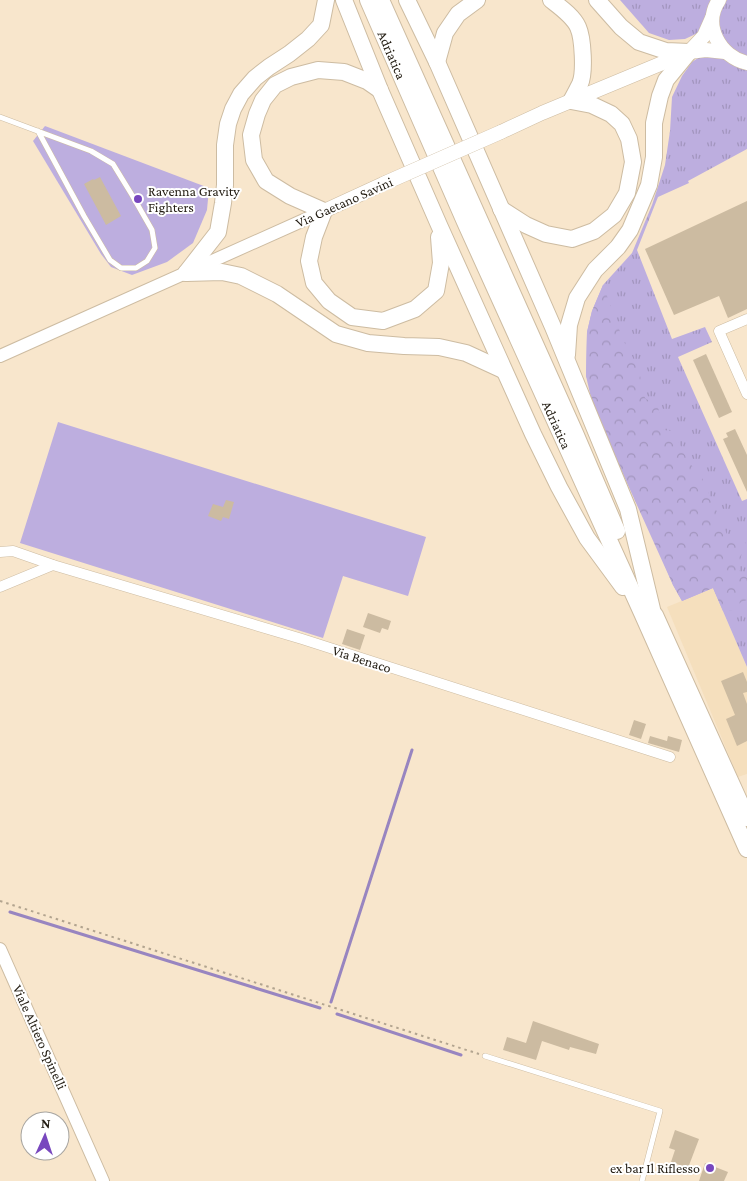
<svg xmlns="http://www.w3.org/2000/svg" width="747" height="1181" viewBox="0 0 747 1181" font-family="'Crimson Pro',serif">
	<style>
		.built { fill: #f5dfbd }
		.grass { fill: url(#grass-tufts) }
		.forest { fill: url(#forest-crowns) }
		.pitch { fill: #bdaedf }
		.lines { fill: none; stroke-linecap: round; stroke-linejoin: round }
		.stream { stroke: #9885c0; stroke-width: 3 }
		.building { fill: #ccbba1 }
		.service-casing { stroke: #cdbca2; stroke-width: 6 }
		.minor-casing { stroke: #cdbca2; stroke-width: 11 }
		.tertiary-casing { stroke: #cdbca2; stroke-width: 14 }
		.secondary-casing { stroke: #cdbca2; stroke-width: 15 }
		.trunk-casing { stroke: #cdbca2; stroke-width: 18 }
		.path { stroke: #b2a48f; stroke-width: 2; stroke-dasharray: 2.5 4; stroke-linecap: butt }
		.service { stroke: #fff; stroke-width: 5 }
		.minor { stroke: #fff; stroke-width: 10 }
		.tertiary { stroke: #fff; stroke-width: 12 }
		.secondary { stroke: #fff; stroke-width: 14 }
		.trunk { stroke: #fff; stroke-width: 16 }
		.secondary-bridge-casing { stroke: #cdbca2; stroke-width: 15; stroke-linecap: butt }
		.secondary-bridge { stroke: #fff; stroke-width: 14 }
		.poi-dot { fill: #7847be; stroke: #fff; stroke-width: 2 }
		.labels { text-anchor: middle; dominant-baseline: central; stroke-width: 4; stroke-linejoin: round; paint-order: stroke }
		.street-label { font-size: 14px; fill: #231d13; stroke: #fff }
		.poi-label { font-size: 14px; fill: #231d13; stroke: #fff; text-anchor: start }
	</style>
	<defs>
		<pattern id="grass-tufts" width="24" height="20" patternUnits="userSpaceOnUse" patternTransform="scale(1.25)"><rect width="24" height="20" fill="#bdaedf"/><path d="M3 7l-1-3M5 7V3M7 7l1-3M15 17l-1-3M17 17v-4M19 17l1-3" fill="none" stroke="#a295be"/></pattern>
		<pattern id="forest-crowns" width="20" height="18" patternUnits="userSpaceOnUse" patternTransform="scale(1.25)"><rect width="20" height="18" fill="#bdaedf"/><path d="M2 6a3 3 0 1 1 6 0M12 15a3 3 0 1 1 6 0" fill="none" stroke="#a295be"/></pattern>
	</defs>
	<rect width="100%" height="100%" fill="#f8e6cc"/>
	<path class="built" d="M713 588 747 667V774L738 777 667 607Z"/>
	<g class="grass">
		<path d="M620 0H711L707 19 700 32 685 39 669 40 649 33Z"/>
		<path d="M727 0H747V58L733 52 720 33 718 18 724 4Z"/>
		<path d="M719 55 747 68V149L688 181 689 183 658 197 637 250 672 339 705 327 712 342 678 357 742 501 747 499V667L713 588 682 601 673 585 586 376 587 332 592 311 603 285 632 253 652 205 665 165 670 131 672 97 682 76 692 62 701 56Z"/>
	</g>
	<path class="forest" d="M603 285 623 340 638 367 645 398 658 407 663 430 673 431 688 461 702 478 729 539 742 537 747 546 741 556 739 572 747 576V600L741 602 733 610 723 611 713 588 682 601 673 585 618 463 591 398 586 376 587 332 592 311Z"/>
	<g class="pitch">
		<path d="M45 126 209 188 207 210 193 243 167 262 132 275 111 267 101 254 33 141Z"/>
		<path d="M58 422 426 537 408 596 343 576 323 638 20 543Z"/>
	</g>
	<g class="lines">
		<g class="stream">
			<path d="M10 912 320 1008"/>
			<path d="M331 1002 412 750"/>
			<path d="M337 1014 461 1055"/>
		</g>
	</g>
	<g class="building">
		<path d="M100 177 121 216 106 225 84 184 93 179 94 180Z"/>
		<path d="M747 201V309L728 318 719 296 674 315 645 249Z"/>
		<path d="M706 354 732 412 719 418 693 360Z"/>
		<path d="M735 429 747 455V492L723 439 728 437 726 433Z"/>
		<path d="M226 500 234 502 229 519 223 517 221 521 208 516 213 504 223 507Z"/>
		<path d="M368 613 391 621 388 630 382 628 380 633 363 627Z"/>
		<path d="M347 629 365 635 360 650 342 644Z"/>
		<path d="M743 672 747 682V692L743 693 747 704V741L737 746 726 719 735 715 721 681Z"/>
		<path d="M634 720 646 724 641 739 629 735Z"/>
		<path d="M650 736 667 741 668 736 682 740 679 752 648 743Z"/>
		<path d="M533 1021 599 1044 596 1054 570 1047 569 1050 542 1041 536 1060 503 1050 507 1037 526 1043Z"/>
		<path d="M675 1130 699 1139 688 1168 671 1162 675 1150 669 1148Z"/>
		<path d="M705 1163 728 1172 724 1181H699Z"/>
	</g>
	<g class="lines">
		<defs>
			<g id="service">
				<path d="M0 117 91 151 113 164 132 195 152 230 155 248 147 261 136 268H121L110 260 84 216 38 131"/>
				<path d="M485 1056 660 1111 642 1181"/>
			</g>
			<g id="minor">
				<path d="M747 319 719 331 747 394"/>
				<path d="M0 552 13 551 53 565 302 639 670 757"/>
				<path d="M0 587 53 565"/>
			</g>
			<g id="tertiary">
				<path d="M0 356 324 211"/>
				<path d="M0 949 103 1181"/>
			</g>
			<g id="secondary">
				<path d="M719 0C702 25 720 57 747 63"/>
				<path d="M689 52 704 36 712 18"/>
				<path d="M501 132 542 113 689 52 706 50 725 52"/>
				<path d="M324 211 385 183"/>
			</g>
			<g id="trunk">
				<path d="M344 0 380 90 439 225 533 434 559 487 587 538 623 587"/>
				<path id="s1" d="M368 0 465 222 642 613 747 849"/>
				<path d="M381 0 575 433 617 531"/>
				<path d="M407 0 437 62 553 327 628 509 652 609"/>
				<path d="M597 0 621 27 639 42 666 51 689 52"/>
				<path d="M437 62 445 33 458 14 477 0"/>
				<path d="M380 90 367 81 344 72 318 70 291 77 275 85 263 100 257 114 251 135 254 160 266 181 290 196 324 211 314 237 309 261 314 283 329 301 352 317 383 321 415 309 436 291 441 263 439 237"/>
				<path d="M501 209 526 225 546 234 572 239 594 231 614 215 627 193 633 162 629 139 622 124 611 114 592 105 571 101C574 96 577 90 580 84 585 73 583 38 578 27 573 16 560 7 551 0"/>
				<path d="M186 273 222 272 241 276 277 294 336 334 368 343 404 346 439 347 466 353 503 370"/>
				<path d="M186 273 218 232 223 203 225 185V145L228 124 233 109 241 94 255 78 269 67 289 54 308 39 321 25 326 0"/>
				<path d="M567 355 569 325 577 298 595 270 618 247 630 230 649 185 654 157V123L660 96 666 80 689 52"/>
				<path d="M655 615 747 818"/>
			</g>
		</defs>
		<use href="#service" class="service-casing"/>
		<use href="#minor" class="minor-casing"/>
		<use href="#tertiary" class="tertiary-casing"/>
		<use href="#secondary" class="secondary-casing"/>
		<use href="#trunk" class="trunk-casing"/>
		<path class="path" d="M0 901 479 1054"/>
		<use href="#service" class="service"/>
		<use href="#minor" class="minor"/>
		<use href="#tertiary" class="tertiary"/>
		<use href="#secondary" class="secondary"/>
		<use href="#trunk" class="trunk"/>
		<defs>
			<path id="secondary-bridge" d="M385 183 501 132"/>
		</defs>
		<use href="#secondary-bridge" class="secondary-bridge-casing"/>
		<use href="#secondary-bridge" class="secondary-bridge"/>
	</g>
	<g class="poi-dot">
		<circle cx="138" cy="199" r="5"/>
		<circle cx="710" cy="1168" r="5"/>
	</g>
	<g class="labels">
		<g class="street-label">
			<text stroke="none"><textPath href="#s1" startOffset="60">Adriatica</textPath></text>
			<text transform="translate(344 202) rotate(-24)">Via Gaetano Savini</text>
			<text stroke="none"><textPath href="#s1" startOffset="465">Adriatica</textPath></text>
			<text transform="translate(362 659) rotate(18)">Via Benaco</text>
			<text transform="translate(40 1037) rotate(66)">Viale Altiero Spinelli</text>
		</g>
		<g class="poi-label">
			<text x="148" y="191">Ravenna Gravity<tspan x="148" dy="16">Fighters</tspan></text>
			<text x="700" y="1168" text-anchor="end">ex bar Il Riflesso</text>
		</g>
	</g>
	<g transform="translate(45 1136) rotate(3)"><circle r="24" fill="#ffffff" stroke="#a7a5a1"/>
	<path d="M0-4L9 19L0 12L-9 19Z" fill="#7847be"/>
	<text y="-8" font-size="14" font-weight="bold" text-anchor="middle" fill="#231d13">N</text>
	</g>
</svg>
